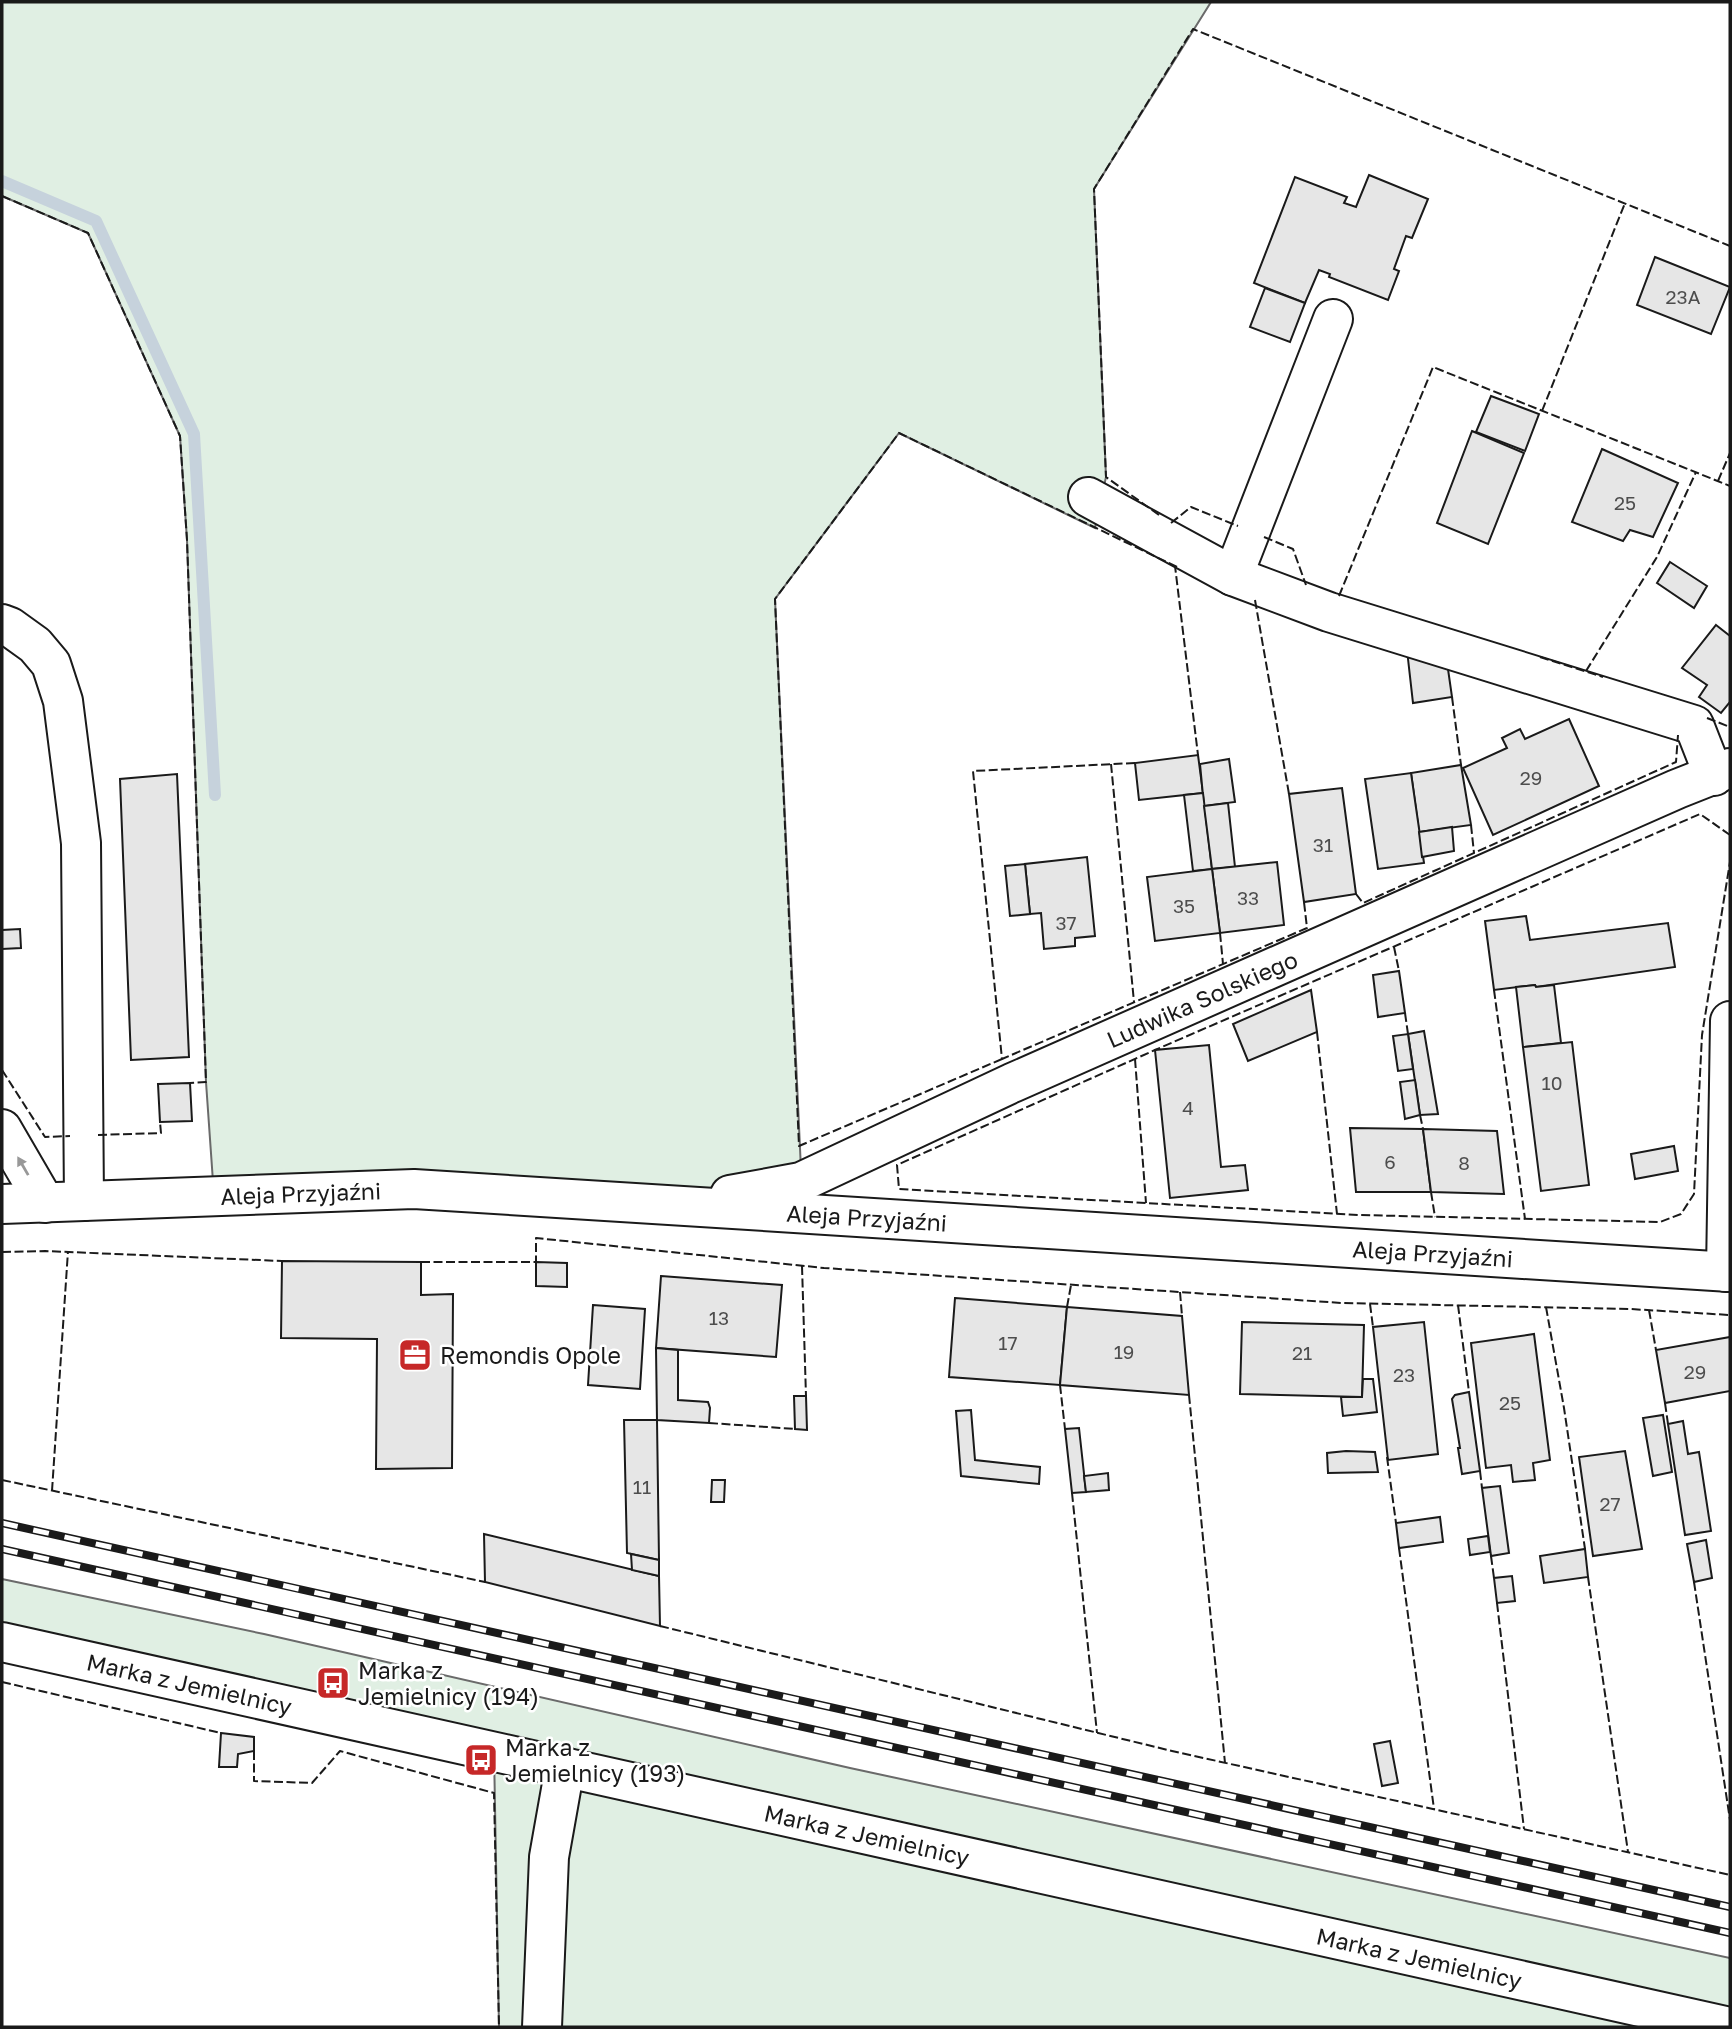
<svg xmlns="http://www.w3.org/2000/svg" width="1732" height="2029" viewBox="0 0 1732 2029" font-family="'Golos Text',sans-serif">
	<style>
		.green { fill: #e0efe3; stroke: #6a6a6a; stroke-width: 2 }
		.lines { fill: none; stroke-linecap: round; stroke-linejoin: round }
		.stream { stroke: #c6d2dc; stroke-width: 12 }
		.building { fill: #e6e6e6; stroke: #1a1a1a; stroke-width: 2 }
		.minor-casing { stroke: #1a1a1a; stroke-width: 42 }
		.major-casing { stroke: #1a1a1a; stroke-width: 42 }
		.minor { stroke: #fff; stroke-width: 38 }
		.major { stroke: #fff; stroke-width: 38 }
		.rail-casing { stroke: #1a1a1a; stroke-width: 8 }
		.rail { stroke: #fff; stroke-width: 5; stroke-dasharray: 16; stroke-linecap: butt }
		.fence { stroke: #1a1a1a; stroke-width: 2; stroke-dasharray: 9 3.5; stroke-linecap: butt }
		.oneway { fill: #989898 }
		.labels { text-anchor: middle; dominant-baseline: central; stroke-width: 5; stroke-linejoin: round; paint-order: stroke }
		.number-label { font-size: 19px; fill: #4d4d4d }
		.street-label { font-size: 23px; fill: #1a1a1a; stroke: #fff }
		.poi-label { font-size: 23px; fill: #1a1a1a; stroke: #fff; text-anchor: start }
	</style>
	<rect width="100%" height="100%" fill="#fff"/>
	<g class="green">
		<path d="M2 2H1211L1094 189 1106 477 1095 528 899 433 775 599 803 1214 214 1196 206 1082 187 540 180 436 88 233 2 196Z"/>
		<path d="M2 1579 264 1634 850 1768 1730 1958V2027H499L494 1751 2 1642Z"/>
	</g>
	<g class="lines">
		<path class="stream" d="M2 181 96 221 194 434 215 795"/>
	</g>
	<g class="building">
		<path d="M1369 175 1428 199 1412 238 1406 236 1394 269 1399 271 1388 300 1329 277 1330 274 1319 270 1305 303 1254 283 1295 177 1347 197 1344 203 1356 207Z"/>
		<path d="M1655 257 1730 287 1711 334 1637 305Z"/>
		<path d="M1265 288 1305 303 1290 342 1250 327Z"/>
		<path d="M1491 396 1539 414 1525 451 1476 432Z"/>
		<path d="M1472 431 1524 453 1488 544 1437 523Z"/>
		<path d="M1602 449 1678 483 1653 537 1630 530 1623 541 1572 522Z"/>
		<path d="M1670 562 1707 586 1694 608 1657 583Z"/>
		<path d="M1716 625 1730 636V702L1721 713 1699 697 1707 685 1682 668Z"/>
		<path d="M1407 650 1447 662 1452 697 1413 703Z"/>
		<path d="M1569 719 1599 786 1493 835 1463 768 1507 748 1502 738 1520 729 1525 739Z"/>
		<path d="M1198 755 1203 793 1139 800 1135 763Z"/>
		<path d="M1229 759 1235 802 1204 806 1200 764Z"/>
		<path d="M1461 765 1471 825 1419 832 1411 773Z"/>
		<path d="M1411 773 1424 863 1378 869 1365 779Z"/>
		<path d="M177 774 189 1057 131 1060 120 779Z"/>
		<path d="M1342 788 1356 894 1304 902 1289 794Z"/>
		<path d="M1203 793 1212 869 1193 871 1184 795Z"/>
		<path d="M1228 803 1235 867 1212 869 1204 806Z"/>
		<path d="M1452 827 1454 851 1422 857 1419 832Z"/>
		<path d="M1087 857 1095 936 1075 938V946L1044 949 1041 913 1030 914 1025 864Z"/>
		<path d="M1277 862 1284 925 1220 933 1212 869Z"/>
		<path d="M1025 864 1030 914 1010 916 1005 866Z"/>
		<path d="M1212 869 1220 933 1155 941 1147 877Z"/>
		<path d="M1526 916 1530 940 1668 923 1675 967 1536 987 1535 985 1494 990 1485 921Z"/>
		<path d="M20 929 21 948 2 949V930Z"/>
		<path d="M1399 971 1405 1013 1378 1017 1373 975Z"/>
		<path d="M1535 985 1536 987 1554 985 1561 1043 1523 1047 1516 987Z"/>
		<path d="M1311 990 1317 1032 1248 1061 1233 1024Z"/>
		<path d="M1424 1031 1438 1114 1420 1115 1408 1034Z"/>
		<path d="M1408 1034 1413 1069 1398 1071 1393 1036Z"/>
		<path d="M1572 1042 1589 1185 1541 1191 1523 1047Z"/>
		<path d="M1209 1045 1221 1167 1245 1165 1248 1190 1170 1198 1155 1050Z"/>
		<path d="M1415 1080 1420 1115 1405 1119 1400 1082Z"/>
		<path d="M190 1083 192 1121 160 1122 158 1084Z"/>
		<path d="M1350 1128 1423 1129 1431 1192H1356Z"/>
		<path d="M1423 1129 1497 1131 1504 1194 1431 1192Z"/>
		<path d="M1674 1146 1678 1171 1635 1179 1631 1154Z"/>
		<path d="M282 1261 421 1262V1295L453 1294 452 1468 376 1469 377 1339 281 1338Z"/>
		<path d="M536 1262 567 1263V1287L536 1286Z"/>
		<path d="M661 1276 782 1285 776 1357 656 1348Z"/>
		<path d="M955 1298 1067 1307 1060 1385 949 1377Z"/>
		<path d="M593 1305 645 1309 640 1389 588 1385Z"/>
		<path d="M1067 1307 1182 1316 1189 1395 1060 1385Z"/>
		<path d="M1242 1322 1364 1325 1362 1397 1240 1394Z"/>
		<path d="M1424 1322 1438 1454 1388 1460 1373 1327Z"/>
		<path d="M1534 1334 1550 1460 1533 1463 1535 1480 1513 1482 1511 1465 1486 1468 1471 1343Z"/>
		<path d="M1730 1337V1391L1665 1403 1656 1350Z"/>
		<path d="M656 1348 678 1350V1400L708 1402 710 1408 709 1423 657 1420Z"/>
		<path d="M1363 1379H1373L1377 1412 1343 1416 1341 1397H1362Z"/>
		<path d="M1469 1392 1480 1471 1462 1474 1458 1448H1460L1452 1399 1455 1395Z"/>
		<path d="M794 1396H806L807 1430 795 1429Z"/>
		<path d="M971 1410 975 1460 1040 1467 1039 1484 961 1476 956 1411Z"/>
		<path d="M1663 1415 1672 1472 1653 1476 1643 1418Z"/>
		<path d="M624 1420H657L659 1560 627 1553Z"/>
		<path d="M1683 1421 1688 1454 1699 1452 1711 1531 1685 1535 1668 1424Z"/>
		<path d="M1079 1428 1086 1492 1072 1493 1065 1429Z"/>
		<path d="M1346 1451 1375 1452 1378 1472 1328 1473 1327 1453Z"/>
		<path d="M1625 1451 1642 1549 1593 1556 1579 1457Z"/>
		<path d="M1108 1473 1109 1490 1086 1492 1084 1476Z"/>
		<path d="M712 1480H725L724 1502H711Z"/>
		<path d="M1500 1486 1509 1553 1491 1556 1482 1488Z"/>
		<path d="M1440 1517 1443 1542 1399 1548 1396 1523Z"/>
		<path d="M484 1534 659 1576 660 1626 485 1582Z"/>
		<path d="M1488 1536 1490 1552 1470 1555 1468 1539Z"/>
		<path d="M1706 1540 1712 1578 1694 1582 1687 1544Z"/>
		<path d="M1585 1549 1588 1577 1544 1583 1540 1556Z"/>
		<path d="M631 1554 659 1560V1576L632 1570Z"/>
		<path d="M1512 1576 1515 1601 1497 1603 1494 1578Z"/>
		<path d="M221 1733 254 1737V1751L238 1754 237 1767H219Z"/>
		<path d="M1390 1741 1398 1783 1382 1786 1374 1744Z"/>
	</g>
	<g class="lines">
		<defs>
			<g id="minor">
				<path d="M1088 497 1233 576 1329 612 1694 725 1714 776"/>
				<path d="M1233 576 1333 319"/>
				<path d="M2 624 10 627 35 645 51 664 63 701 81 843 84 1201"/>
				<path d="M2 1129 45 1203"/>
				<path id="s1" d="M730 1195 801 1182 1012 1083 1677 789 1730 768"/>
				<path id="s2" d="M2 1204 414 1189 1730 1272"/>
				<path d="M1726 1272 1730 1021"/>
				<path d="M542 2027 549 1857 565 1767"/>
			</g>
			<g id="major">
				<path id="s3" d="M2 1642 1730 2027"/>
			</g>
		</defs>
		<use href="#minor" class="minor-casing"/>
		<use href="#major" class="major-casing"/>
		<use href="#minor" class="minor"/>
		<use href="#major" class="major"/>
		<defs>
			<g id="rail">
				<path d="M2 1523 1730 1907"/>
				<path d="M2 1549 1730 1933"/>
			</g>
		</defs>
		<use href="#rail" class="rail-casing"/>
		<use href="#rail" class="rail"/>
		<g class="fence">
			<path d="M2 196 88 233 180 436 187 540 206 1082 190 1083"/>
			<path d="M1542 411 1625 203"/>
			<path d="M1718 481 1730 453"/>
			<path d="M1159 515 1106 477 1094 189 1193 29 1730 246"/>
			<path d="M1171 523 1191 507 1238 526"/>
			<path d="M1264 537 1293 549 1306 585"/>
			<path d="M1177 567 1175 566 1198 755"/>
			<path d="M1339 596 1433 367 1730 486"/>
			<path d="M1255 600 1289 794"/>
			<path d="M1540 657 1603 677"/>
			<path d="M1586 671 1657 557 1696 472"/>
			<path d="M1452 697 1461 765"/>
			<path d="M1707 718 1730 727"/>
			<path d="M1135 763 973 771 1002 1059 1307 928 1304 902"/>
			<path d="M1111 764 1134 1002"/>
			<path d="M1471 825 1474 853"/>
			<path d="M1730 835 1700 814 1155 1050 897 1165 899 1189 1358 1215 1660 1222 1681 1214 1694 1194 1702 1035 1730 862"/>
			<path d="M1356 894 1363 903 1676 762 1678 735"/>
			<path d="M1220 933 1223 964"/>
			<path d="M1394 947 1399 971"/>
			<path d="M1494 990 1525 1219"/>
			<path d="M1405 1013 1408 1034"/>
			<path d="M1317 1032 1337 1214"/>
			<path d="M1002 1059 799 1146 775 599 899 433 1175 566"/>
			<path d="M1135 1059 1146 1203"/>
			<path d="M2 1070 45 1137 70 1136"/>
			<path d="M1420 1115 1423 1129"/>
			<path d="M98 1135 161 1133 160 1122"/>
			<path d="M1431 1192 1435 1217"/>
			<path d="M2 1252 45 1251 282 1261"/>
			<path d="M421 1262H536V1238L824 1268 1342 1303 1630 1309 1730 1315"/>
			<path d="M802 1266 806 1396"/>
			<path d="M1180 1292 1182 1316"/>
			<path d="M1370 1304 1373 1327"/>
			<path d="M1458 1305 1469 1392"/>
			<path d="M1067 1307 1071 1285"/>
			<path d="M1546 1307 1564 1408 1585 1549"/>
			<path d="M1649 1310 1656 1350"/>
			<path d="M1060 1385 1065 1429"/>
			<path d="M1189 1395 1225 1763"/>
			<path d="M1665 1403 1668 1424"/>
			<path d="M709 1423 795 1429"/>
			<path d="M1387 1457 1396 1523"/>
			<path d="M1480 1471 1482 1488"/>
			<path d="M2 1480 485 1582"/>
			<path d="M52 1491 68 1251"/>
			<path d="M1072 1493 1097 1733"/>
			<path d="M1399 1548 1434 1809"/>
			<path d="M1491 1556 1494 1578"/>
			<path d="M1588 1577 1628 1852"/>
			<path d="M1694 1582 1730 1820"/>
			<path d="M1497 1603 1524 1829"/>
			<path d="M660 1626 1172 1751 1730 1875"/>
			<path d="M2 1682 221 1733"/>
			<path d="M254 1751V1781L312 1783 340 1751 494 1793 499 2027"/>
		</g>
	</g>
	<defs><path id="oneway-solid" d="M-6-.8H1V-3.2L6.5 0L1 3.2V.8H-6Z" transform="scale(1.75)"/></defs>
	<use class="oneway" href="#oneway-solid" transform="translate(23 1166) rotate(-120)"/>
	<defs>
		<symbol id="office-square" viewBox="-11 -11 22 22"><rect x="-9" y="-9" width="18" height="18" rx="4" fill="#c62828" stroke="#fff"/><path d="M-6-3h4V-5.5h4V-3h4V5H-6ZM-1-4.5V-3h2v-1.5ZM-6 0V1H6V0Z" fill="#fff"/></symbol>
		<symbol id="bus-square" viewBox="-11 -11 22 22"><rect x="-9" y="-9" width="18" height="18" rx="4" fill="#c62828" stroke="#fff"/><path d="M-5-6H5V4H4V6H2V4H-2V6H-4V4H-5ZM-3.5-4V0h7V-4ZM-3.5 1.2v1.5H-2V1.2ZM2 1.2v1.5H3.5V1.2Z" fill="#fff"/></symbol>
	</defs>
	<g fill-rule="evenodd">
		<use href="#office-square" x="396" y="1336" width="38" height="38"/>
		<use href="#bus-square" x="314" y="1664" width="38" height="38"/>
		<use href="#bus-square" x="462" y="1741" width="38" height="38"/>
	</g>
	<g class="labels">
		<g class="number-label">
			<text x="1683" y="296">23A</text>
			<text x="1625" y="502">25</text>
			<text x="1531" y="777">29</text>
			<text x="1323" y="844">31</text>
			<text x="1248" y="897">33</text>
			<text x="1184" y="905">35</text>
			<text x="1066" y="922">37</text>
			<text x="1552" y="1082">10</text>
			<text x="1188" y="1107">4</text>
			<text x="1390" y="1161">6</text>
			<text x="1464" y="1162">8</text>
			<text x="719" y="1317">13</text>
			<text x="1008" y="1342">17</text>
			<text x="1124" y="1351">19</text>
			<text x="1302" y="1352">21</text>
			<text x="1695" y="1371">29</text>
			<text x="1404" y="1374">23</text>
			<text x="1510" y="1402">25</text>
			<text x="642" y="1486">11</text>
			<text x="1610" y="1503">27</text>
		</g>
		<g class="street-label">
			<text stroke="none"><textPath href="#s1" startOffset="513">Ludwika Solskiego</textPath></text>
			<text stroke="none"><textPath href="#s2" startOffset="299">Aleja Przyjaźni</textPath></text>
			<text stroke="none"><textPath href="#s2" startOffset="866">Aleja Przyjaźni</textPath></text>
			<text stroke="none"><textPath href="#s2" startOffset="1433">Aleja Przyjaźni</textPath></text>
			<text stroke="none"><textPath href="#s3" startOffset="192">Marka z Jemielnicy</textPath></text>
			<text stroke="none"><textPath href="#s3" startOffset="886">Marka z Jemielnicy</textPath></text>
			<text stroke="none"><textPath href="#s3" startOffset="1452">Marka z Jemielnicy</textPath></text>
		</g>
		<g class="poi-label">
			<text x="440" y="1355">Remondis Opole</text>
			<text x="358" y="1670">Marka z<tspan x="358" dy="26">Jemielnicy (194)</tspan></text>
			<text x="505" y="1747">Marka z<tspan x="505" dy="26">Jemielnicy (193)</tspan></text>
		</g>
	</g>
	<rect width="1732" height="2029" fill="none" stroke="#1a1a1a" stroke-width="7"/>
</svg>
